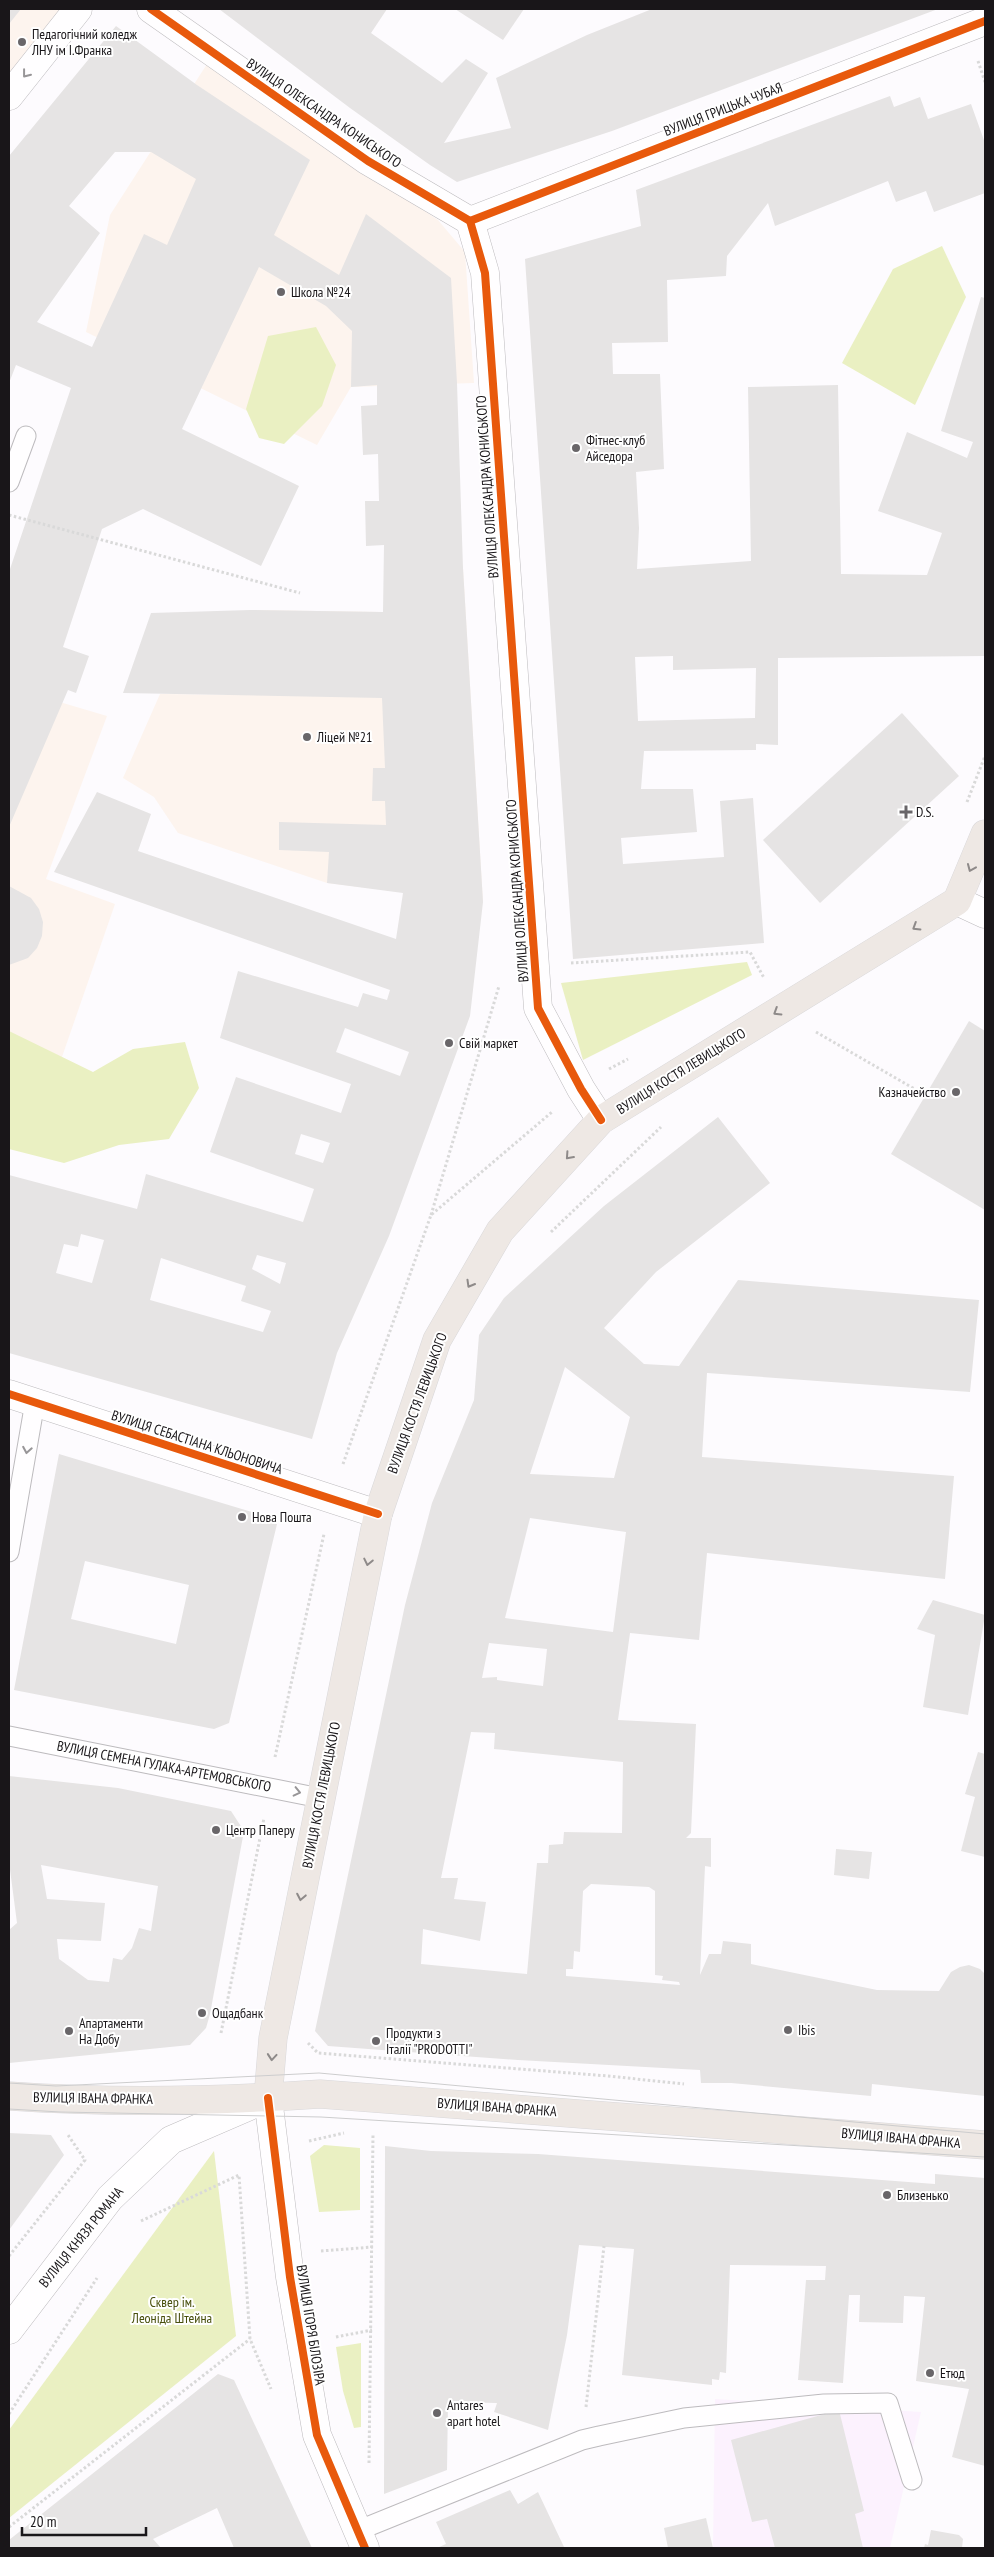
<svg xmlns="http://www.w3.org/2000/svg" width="994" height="2557" viewBox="0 0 994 2557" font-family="'PT Sans Narrow',sans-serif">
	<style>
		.education { fill: #fdf4ee }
		.medical { fill: #fcf2fe }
		.green { fill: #eaf0c2 }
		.building { fill: #e6e4e4; fill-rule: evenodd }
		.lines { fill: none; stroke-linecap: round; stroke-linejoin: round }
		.lane-casing { stroke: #bdbbbe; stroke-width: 21 }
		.street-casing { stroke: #bdbbbe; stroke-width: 29 }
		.secondary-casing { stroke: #bdbbbe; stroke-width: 29 }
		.primary-casing { stroke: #d9d8da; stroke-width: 29 }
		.path { stroke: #d9d9d9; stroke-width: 3; stroke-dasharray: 2.5 2.5; stroke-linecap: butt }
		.lane { stroke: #fffeff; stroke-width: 19 }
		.street { stroke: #fffeff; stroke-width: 28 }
		.secondary { stroke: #fffeff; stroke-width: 28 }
		.primary { stroke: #eee8e4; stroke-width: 28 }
		.tram { stroke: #cdcdce; stroke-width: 1 }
		.cycleway-casing { stroke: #fff; stroke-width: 11 }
		.cycleway { stroke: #e8590c; stroke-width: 8 }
		.oneway { stroke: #989698 }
		.oneway2 { stroke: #8e8a89 }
		.poi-dot { fill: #696669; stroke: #fff; stroke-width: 2 }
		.labels { text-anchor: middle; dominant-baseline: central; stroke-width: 4; stroke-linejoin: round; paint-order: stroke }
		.poi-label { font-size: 14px; fill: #191619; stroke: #fff; text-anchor: start }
		.street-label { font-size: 14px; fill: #191619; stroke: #fff }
		.park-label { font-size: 14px; fill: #484f0c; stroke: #fff }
	</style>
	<rect width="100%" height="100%" fill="#fdfbfe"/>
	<g class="education">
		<path d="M9 9H62L9 75Z"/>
		<path d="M207 64 438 220 465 252 474 383 351 387 317 445 86 332 110 215Z"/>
		<path d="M463 568 483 902 327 883 178 833 154 797 123 778 160 694 250 695V610L383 612Z"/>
		<path d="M9 687 107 716 46 879 115 904 54 1080 9 1061Z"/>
	</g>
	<path class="medical" d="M715 2399 921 2412 890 2548H713Z"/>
	<g class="green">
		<path d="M942 246 966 297 915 405 842 363 893 269Z"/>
		<path d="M316 327 336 365 322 406 284 444 259 438 246 409 268 336Z"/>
		<path d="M747 962 752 975 583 1060 561 983Z"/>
		<path d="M9 1031 93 1072 133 1049 185 1042 199 1088 169 1139 119 1145 64 1163 9 1149Z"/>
		<path d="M324 2145 360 2148V2210L319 2212 310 2156Z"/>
		<path d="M214 2151 236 2336 9 2518V2430Z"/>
		<path d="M361 2343V2427L354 2428 343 2391 336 2347Z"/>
	</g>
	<g class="building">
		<path d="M9 9H21L9 24Z"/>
		<path d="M219 9H387L371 33 442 83 466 59 488 73 444 143 511 128 496 78 587 35 652 9H938L612 131 457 182 430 165 350 108Z"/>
		<path d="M455 9H524L503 40Z"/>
		<path d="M116 26 197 85 310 160 274 235 339 275 366 214 451 278 457 383 463 568 483 902 470 1016 389 1236 337 1353 312 1439 9 1353V1175L137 1209 146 1174 303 1222 314 1189 210 1152 236 1077 341 1113 351 1084 220 1038 238 971 358 1007 363 993 387 1000 390 990 54 872 97 792 151 814 138 851 396 939 403 893 327 883 329 852 279 850V822L386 825 385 801H372L373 768H385L382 698 123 693 151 613 250 610 383 612 384 545 366 546 365 501H379L378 454 363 455 361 406 377 405V385L351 387 352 331 326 306 259 267 182 429 299 486 261 566 143 509 102 529 63 647 89 656 76 693 68 690 9 827V572L71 388 16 365 9 383V156ZM115 152H151L196 179 167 245 144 234 92 347 37 322 100 233 69 206ZM345 1028 409 1052 400 1076 336 1052ZM301 1134 330 1143 323 1163 295 1154ZM81 1234 104 1240 92 1283 56 1273 64 1244 78 1247ZM257 1255 286 1263 280 1284 252 1269ZM161 1258 246 1286 241 1301 271 1311 263 1332 150 1300Z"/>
		<path d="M890 96 894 107 920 97 928 119 971 104 985 143V193L934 212 926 191 896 202 888 181 775 226 768 203 727 256 726 276 667 280 668 342 612 343 613 374H660L664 469 636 472 639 528 637 569 751 561 748 387 838 385 841 574 927 575 942 533 878 511 907 432 967 458 973 442 941 431 981 297 985 298V656L778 658V745L756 744V750L644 751 641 789H693L697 832 621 838 623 864 724 857 720 801 753 798 764 943 573 959 525 259 641 226 636 190ZM673 656V670L756 668 755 718 638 721 635 657Z"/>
		<path d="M902 713 959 776 820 903 763 840Z"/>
		<path d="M9 886 31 898 39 909 43 922 42 936 37 948 28 958 9 965Z"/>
		<path d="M969 1021 985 1031V1210L891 1154Z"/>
		<path d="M718 1117 770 1183 656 1272 604 1328 644 1364 679 1366 738 1280 979 1300 970 1392 707 1373 702 1457 954 1476 945 1579 707 1553 699 1640 630 1633 618 1720 696 1724 691 1833 686 1838H711V1867L705 1866 700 1975 709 1954H721L723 1941 751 1944V1964L877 1990 939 1991 951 1972 960 1967 969 1965 980 1969 985 1974V2096L872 2084 871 2096 731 2083H701L700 2070 518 2060 328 2046 315 2031 405 1605 432 1503 474 1400 479 1335 504 1298 604 1206ZM565 1367 630 1417 614 1478 530 1474ZM530 1518 626 1532 613 1632 505 1618ZM489 1643 547 1649 543 1686 497 1680V1677L482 1678ZM471 1732 495 1733 494 1749 623 1762 622 1833 564 1832 563 1844 549 1845 548 1863H537L527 1974 421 1964 423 1929 480 1941 486 1902 454 1899 458 1878H441ZM591 1884 649 1887 655 1891V1975L663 1976 662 1980 679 1982 680 1985 566 1976V1969H573L574 1951 580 1952 583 1891Z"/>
		<path d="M59 1454 278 1520 229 1723 214 1729 14 1690ZM85 1561 189 1585 176 1644 71 1619Z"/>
		<path d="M933 1600 985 1615 968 1715 923 1707 935 1635 917 1629Z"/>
		<path d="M978 1752 985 1754V1857L961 1851 975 1797 965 1794Z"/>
		<path d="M9 1776 118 1788 231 1811 244 1831 210 2014 206 2028 190 2045 9 2063V1930L17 1923 9 1862ZM41 1865 158 1886 151 1931 139 1928 132 1948 122 1960 113 1958 109 1982 88 1980 59 1959 57 1939 101 1941 105 1903 47 1899Z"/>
		<path d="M836 1849 872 1852 869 1879 834 1875Z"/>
		<path d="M9 2133 51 2135 64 2155 9 2230Z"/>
		<path d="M385 2146 431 2151 538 2154 935 2184V2174L985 2178V2466L952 2457 969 2389 916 2381 925 2297 904 2296 903 2323 859 2322 860 2295H849L843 2383 798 2380 806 2280H825L826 2266 730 2265 726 2373 720 2372 719 2380 712 2379V2385L622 2375 634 2249 579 2245 567 2335 548 2430 494 2412 497 2403 448 2402 447 2470 384 2494Z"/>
		<path d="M218 2374 234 2380 312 2548H234L217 2508 153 2539 161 2548H9V2540Z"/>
		<path d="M839 2410 864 2511 855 2514 863 2548H775L767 2519 752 2522 731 2440Z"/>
		<path d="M510 2490 518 2504 538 2492 564 2547 437 2548 446 2544 436 2522Z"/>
		<path d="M706 2518 713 2548H668L664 2528Z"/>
		<path d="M931 2530 959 2535 963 2539 962 2548H924L925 2544 928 2545Z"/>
	</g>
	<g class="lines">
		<defs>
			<g id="lane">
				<path d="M9 482 26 436"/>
				<path d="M9 1552 35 1402"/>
				<path d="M9 1736 320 1798"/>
				<path d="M357 2531 582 2440 599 2436 684 2418 824 2404 888 2403 912 2480"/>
			</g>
			<g id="street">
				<path d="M151 9 368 161 470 221 485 273 538 1008 581 1089 601 1120"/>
				<path d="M9 96 78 9"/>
				<path d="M470 221 985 21"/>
				<path d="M957 901 985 914"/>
				<path d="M9 1394 378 1514"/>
			</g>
			<path id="secondary" d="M9 2330 110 2198 171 2140 268 2098 290 2277 317 2435 365 2548"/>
			<g id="primary">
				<path d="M9 2096C110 2103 219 2101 320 2094L985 2145"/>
				<path d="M268 2098 273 2038 378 1514 437 1340 500 1231 601 1120 957 901 985 834"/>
			</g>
		</defs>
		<use href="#lane" class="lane-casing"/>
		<use href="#street" class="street-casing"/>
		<use href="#secondary" class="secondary-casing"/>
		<use href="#primary" class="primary-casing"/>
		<g class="path">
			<path d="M978 61 985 82"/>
			<path d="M9 515 300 593"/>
			<path d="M967 802 985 756"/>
			<path d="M571 963 750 952 764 978"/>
			<path d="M816 1032 918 1091"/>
			<path d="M609 1069 628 1059"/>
			<path d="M431 1215 499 986"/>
			<path d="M551 1232 661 1127"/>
			<path d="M343 1464 431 1215 552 1112"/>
			<path d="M275 1757 324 1534"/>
			<path d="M221 2033 264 1818"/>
			<path d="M308 2043 318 2053 608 2076 684 2084"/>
			<path d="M309 2141 344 2133"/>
			<path d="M141 2221 239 2175 250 2339 271 2389"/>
			<path d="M321 2251 373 2247"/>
			<path d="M9 2256 85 2160 68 2135"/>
			<path d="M336 2337 372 2330"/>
			<path d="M586 2407 604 2246"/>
			<path d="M9 2414 97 2278"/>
			<path d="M369 2463 373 2134"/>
			<path d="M9 2527 250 2339"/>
		</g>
		<use href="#lane" class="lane"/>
		<use href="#street" class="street"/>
		<use href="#secondary" class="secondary"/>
		<use href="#primary" class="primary"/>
		<g class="tram">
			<path d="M9 2083 56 2086 319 2073 985 2134"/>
			<path d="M9 2109 60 2112 321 2117 985 2157"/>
		</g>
		<defs>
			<g id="cycleway">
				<path d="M151 9 368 161 470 221 485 273 538 1008 581 1089 601 1120"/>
				<path d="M470 221 985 21"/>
				<path d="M9 1394 378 1514"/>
				<path d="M268 2098 290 2277 317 2435 365 2548"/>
			</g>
		</defs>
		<use href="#cycleway" class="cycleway-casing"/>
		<use href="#cycleway" class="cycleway"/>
	</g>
	<defs><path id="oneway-chevron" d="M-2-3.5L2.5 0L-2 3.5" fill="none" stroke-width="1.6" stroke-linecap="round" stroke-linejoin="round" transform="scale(1.25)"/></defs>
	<g class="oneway">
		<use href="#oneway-chevron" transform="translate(26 74) rotate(128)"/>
		<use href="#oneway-chevron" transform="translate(27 1450) rotate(100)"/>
		<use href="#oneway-chevron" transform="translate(297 1792) rotate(13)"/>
	</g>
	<g class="oneway2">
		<use href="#oneway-chevron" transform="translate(971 868) rotate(113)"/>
		<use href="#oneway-chevron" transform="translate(916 927) rotate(148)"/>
		<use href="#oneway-chevron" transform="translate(777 1012) rotate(148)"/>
		<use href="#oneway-chevron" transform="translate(569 1156) rotate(132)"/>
		<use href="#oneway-chevron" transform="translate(470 1284) rotate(120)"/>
		<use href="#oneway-chevron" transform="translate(368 1562) rotate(102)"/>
		<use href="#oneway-chevron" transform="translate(301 1897) rotate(101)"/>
		<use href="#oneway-chevron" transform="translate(272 2057) rotate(95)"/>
	</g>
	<g class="poi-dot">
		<circle cx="22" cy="42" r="5"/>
		<circle cx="281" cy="292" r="5"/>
		<circle cx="576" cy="448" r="5"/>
		<circle cx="307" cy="737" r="5"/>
		<path d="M903.5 804.5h5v5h5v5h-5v5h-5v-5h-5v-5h5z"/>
		<circle cx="449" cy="1043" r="5"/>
		<circle cx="956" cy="1092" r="5"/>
		<circle cx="242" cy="1517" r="5"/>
		<circle cx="216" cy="1830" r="5"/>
		<circle cx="202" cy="2013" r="5"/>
		<circle cx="788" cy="2030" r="5"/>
		<circle cx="69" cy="2031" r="5"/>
		<circle cx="376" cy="2041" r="5"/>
		<circle cx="887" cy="2195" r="5"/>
		<circle cx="930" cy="2373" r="5"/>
		<circle cx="437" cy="2413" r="5"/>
	</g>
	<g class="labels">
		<g class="poi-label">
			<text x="32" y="34">Педагогічний коледж<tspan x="32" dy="16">ЛНУ ім І.Франка</tspan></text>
			<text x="291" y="292">Школа №24</text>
			<text x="586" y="440">Фітнес-клуб<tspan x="586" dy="16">Айседора</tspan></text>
			<text x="317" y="737">Ліцей №21</text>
			<text x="916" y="812">D.S.</text>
			<text x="459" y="1043">Свiй маркет</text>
			<text x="946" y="1092" text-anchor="end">Казначейство</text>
			<text x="252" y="1517">Нова Пошта</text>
			<text x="226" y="1830">Центр Паперу</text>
			<text x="212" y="2013">Ощадбанк</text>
			<text x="79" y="2023">Апартаменти<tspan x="79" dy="16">На Добу</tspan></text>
			<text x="798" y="2030">Ibis</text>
			<text x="386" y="2033">Продукти з<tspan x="386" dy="16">Італії "PRODOTTI"</tspan></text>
			<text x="897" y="2195">Близенько</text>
			<text x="940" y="2373">Етюд</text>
			<text x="447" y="2405">Antares<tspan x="447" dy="16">apart hotel</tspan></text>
		</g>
		<g class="street-label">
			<text transform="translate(723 109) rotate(-21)">ВУЛИЦЯ ГРИЦЬКА ЧУБАЯ</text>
			<text transform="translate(324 113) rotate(34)">ВУЛИЦЯ ОЛЕКСАНДРА КОНИСЬКОГО</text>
			<text transform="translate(487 487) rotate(-94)">ВУЛИЦЯ ОЛЕКСАНДРА КОНИСЬКОГО</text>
			<text transform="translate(517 891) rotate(-94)">ВУЛИЦЯ ОЛЕКСАНДРА КОНИСЬКОГО</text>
			<text transform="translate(681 1071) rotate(-32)">ВУЛИЦЯ КОСТЯ ЛЕВИЦЬКОГО</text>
			<text transform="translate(417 1403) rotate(-70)">ВУЛИЦЯ КОСТЯ ЛЕВИЦЬКОГО</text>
			<text transform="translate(197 1442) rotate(18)">ВУЛИЦЯ СЕБАСТІАНА КЛЬОНОВИЧА</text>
			<text transform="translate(164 1766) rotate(11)">ВУЛИЦЯ СЕМЕНА ГУЛАКА-АРТЕМОВСЬКОГО</text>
			<text transform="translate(321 1795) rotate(-79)">ВУЛИЦЯ КОСТЯ ЛЕВИЦЬКОГО</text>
			<text transform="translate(93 2098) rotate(1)">ВУЛИЦЯ ІВАНА ФРАНКА</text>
			<text transform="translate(497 2107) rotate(4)">ВУЛИЦЯ ІВАНА ФРАНКА</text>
			<text transform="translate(901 2138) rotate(5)">ВУЛИЦЯ ІВАНА ФРАНКА</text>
			<text transform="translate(81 2237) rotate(-51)">ВУЛИЦЯ КНЯЗЯ РОМАНА</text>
			<text transform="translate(311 2325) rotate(81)">ВУЛИЦЯ ІГОРЯ БІЛОЗІРА</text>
		</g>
		<g class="park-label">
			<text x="172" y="2302">Сквер ім.<tspan x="172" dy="16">Леоніда Штейна</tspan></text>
		</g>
	</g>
	<rect width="994" height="2557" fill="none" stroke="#191619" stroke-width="20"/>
	<path d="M22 2527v8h124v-8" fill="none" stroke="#191619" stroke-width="2.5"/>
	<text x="30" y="2527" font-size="15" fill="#191619" stroke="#ffffff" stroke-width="4" paint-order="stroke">20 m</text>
</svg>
